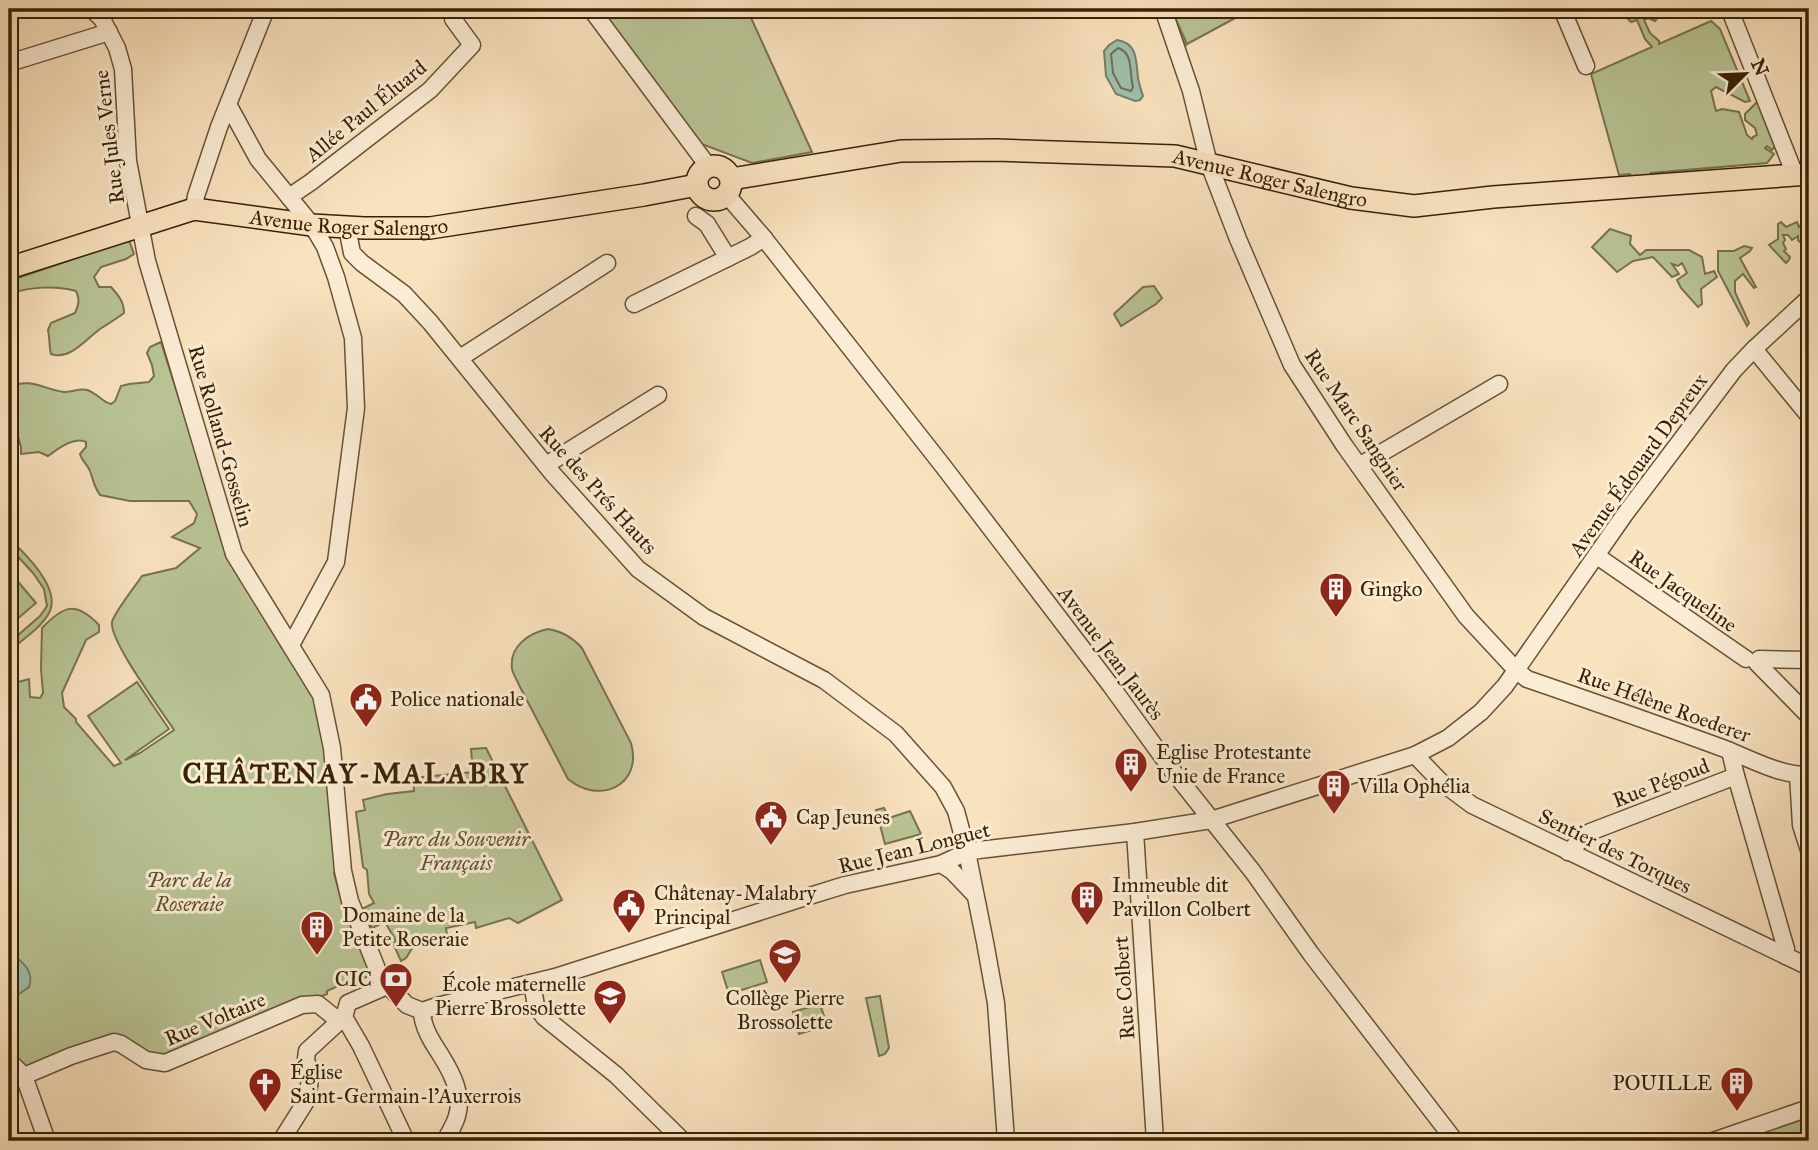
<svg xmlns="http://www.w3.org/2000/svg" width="1818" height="1150" viewBox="0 0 1818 1150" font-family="'IM FELL Great Primer',serif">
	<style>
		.green { fill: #b9c495; stroke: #78734d; stroke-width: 2 }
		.water { fill: #9fbfab; stroke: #758069; stroke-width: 2 }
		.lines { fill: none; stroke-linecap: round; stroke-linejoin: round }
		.shore { stroke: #6b7058; stroke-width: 2 }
		.stream { stroke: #758069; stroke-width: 3.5 }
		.minor-casing { stroke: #685233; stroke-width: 19 }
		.major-casing { stroke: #372205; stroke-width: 24 }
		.minor { stroke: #fbecd5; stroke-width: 16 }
		.major { stroke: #f9e2be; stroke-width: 21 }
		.labels { text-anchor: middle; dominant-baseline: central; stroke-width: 6; stroke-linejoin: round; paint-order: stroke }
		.street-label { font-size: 21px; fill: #372205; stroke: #fbecd5 }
		.poi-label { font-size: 21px; fill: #372205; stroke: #fbecd5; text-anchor: start }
		.park-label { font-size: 21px; font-style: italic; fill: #5e5330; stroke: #fbecd5 }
		.district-label { font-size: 28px; font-weight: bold; letter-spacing: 2px; fill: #372205; stroke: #fbecd5 }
	</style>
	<rect width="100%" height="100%" fill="#f9e2be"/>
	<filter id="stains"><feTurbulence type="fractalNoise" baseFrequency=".00286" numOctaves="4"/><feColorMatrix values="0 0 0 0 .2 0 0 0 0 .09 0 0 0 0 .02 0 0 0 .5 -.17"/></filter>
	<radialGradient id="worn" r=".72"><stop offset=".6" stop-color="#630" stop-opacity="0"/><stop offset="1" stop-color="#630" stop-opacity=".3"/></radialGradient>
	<g class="green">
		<path d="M598 9H747L812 152 752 163 699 143Z"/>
		<path d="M1171 9H1256L1239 16 1187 44Z"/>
		<path d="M1635 9H1645L1647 12 1665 9 1655 21 1648 18 1644 20 1650 33 1659 41V44L1711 21 1720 29 1750 101 1745 102 1716 87 1711 91 1716 111 1722 109 1739 112 1747 135 1752 139 1753 137 1757 135 1755 128 1745 120V114L1757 102 1760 104 1776 145 1772 150 1767 146 1765 148 1774 154 1767 163 1651 173 1650 177 1632 178 1630 174 1619 175 1591 74 1652 47 1645 39 1637 20 1631 22 1628 19 1630 15 1637 13Z"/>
		<path d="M1781 222 1786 227 1797 222 1799 227 1802 224H1809V249L1806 248 1798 240V236L1792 240 1788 235H1783L1785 240 1783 243 1786 249 1784 251 1790 257 1789 260 1786 263 1769 245 1778 239V224Z"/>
		<path d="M1610 229 1631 236 1630 244 1640 255 1646 250H1689L1702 257 1705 274 1714 271 1717 277 1701 289 1702 304 1698 307 1681 288 1677 280 1687 273 1682 263 1678 266 1672 264 1679 274 1672 277 1653 257 1633 261 1617 272 1592 247Z"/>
		<path d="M129 240 134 254 126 259 101 267 94 277 99 287H111C119 296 124 302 124 313 116 319 108 324 100 329 86 339 70 361 51 354 49 347 50 339 48 330L51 323 75 313C79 304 80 299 76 291 56 285 29 287 9 294V281Z"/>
		<path d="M1744 246 1752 248 1750 251 1740 258 1756 287 1754 288 1743 274 1735 281V292L1749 323 1747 326 1718 271V251H1734Z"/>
		<path d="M1154 286 1162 298 1156 304 1121 326 1114 314 1143 287Z"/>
		<path d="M161 342 221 531 226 555 281 646 315 697 327 753 335 872 334 873 343 906 354 926 375 973 342 988 340 985 327 991V994L201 1045H184L182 1049 158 1058 133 1045 25 1070 9 1052V685L13 687 14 683 29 679 30 697 40 698 43 693 41 669 42 628C64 605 76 601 99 625V632L86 640 62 693 64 707 76 719V722L114 766 121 763 88 716 137 682 169 729 125 760 140 753 174 730C162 711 109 641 112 622 114 613 136 585 142 576L176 568 200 548 172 537 194 523 197 514 189 501H130L100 495C94 487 93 479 90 471 87 464 82 461 80 454L86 447V442C74 436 58 449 48 456L39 452 21 454V447L14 423 17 397 9 398V386C32 378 43 389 64 392 72 392 80 388 87 390 97 393 102 402 111 404L115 401 121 386 129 384 149 382 154 376 152 365 147 353 150 347Z"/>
		<path d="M9 539C25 553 62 589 49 613 41 628 22 640 9 651V643L40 616 47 606 44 589 33 573 9 547Z"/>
		<path d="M9 571 36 603 9 626Z"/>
		<path d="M548 629C562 631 572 637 582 648L631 743C643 786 599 805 568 779L519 685C517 680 513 674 512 669 509 646 529 633 548 629Z"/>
		<path d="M486 748 562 900 518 923 509 918 476 928 475 922 446 928 447 935 416 942 406 958 401 961 393 943 396 941 385 922 372 928 362 909 374 903 369 894 367 870 363 867 356 812 365 810 363 800 387 794 414 791 413 778 473 772 471 749Z"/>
		<path d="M884 808 889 818 910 811 921 834 885 844 876 810Z"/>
		<path d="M760 960 767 982 729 994 722 972Z"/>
		<path d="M880 996 889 1048 885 1054 879 1056 866 998Z"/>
		<path d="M820 1004 827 1025 799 1034 793 1012Z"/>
		<path d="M1809 1112V1141H1723Z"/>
	</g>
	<g class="water">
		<path d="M1117 40C1138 43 1136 61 1138 78 1139 84 1141 90 1143 96L1140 100 1135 101 1116 94 1106 76 1104 51 1109 45Z"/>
		<path d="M9 951C21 961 35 970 29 987L16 996 9 997Z"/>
	</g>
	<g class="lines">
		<path class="shore" d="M1118 48C1134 53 1129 73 1133 87L1131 91 1121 88 1113 73 1111 54Z"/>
		<path class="stream" d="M1179 33 1185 46"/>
		<defs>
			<g id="minor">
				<path d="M92 9 102 19 117 48 123 69 128 161 147 261 234 554 321 695 332 748 343 871 350 901 381 979 407 1005 422 1011"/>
				<path d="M591 9 708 166"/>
				<path d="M1163 9 1191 91 1209 164 1238 239 1292 365 1344 445 1466 616 1517 671 1527 679C1591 701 1654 723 1717 746 1746 756 1778 776 1809 775"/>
				<path d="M1562 9 1586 66"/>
				<path d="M1732 9 1731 13 1795 175"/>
				<path d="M9 63 109 32"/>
				<path d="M229 106 258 159 312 225 325 247 336 277 353 338 356 408 336 562 291 645"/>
				<path d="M726 194 763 237 943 466 1111 686 1172 770 1253 872 1311 954 1455 1141"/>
				<path d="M289 197 311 182 430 90 472 45 453 19"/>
				<path d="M194 209 196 196 219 127 266 9"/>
				<path d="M696 216 707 224 728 258"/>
				<path d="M347 227 352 253 362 263 404 294 430 322 553 474 638 569 704 617 824 680 896 734 943 787 956 811 967 852 985 942 996 1003 1006 1141"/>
				<path d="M634 304 750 247 764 238"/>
				<path d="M1754 349 1809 416"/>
				<path d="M460 358 607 263"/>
				<path d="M546 465 658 395"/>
				<path d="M1359 466 1499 384"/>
				<path d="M1597 556 1746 659"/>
				<path d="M1759 659 1809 660"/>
				<path d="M1757 663 1809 716"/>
				<path d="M1730 751 1736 776 1786 949V956"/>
				<path d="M1415 755 1440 781 1472 805 1809 967"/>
				<path d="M1798 775 1801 825 1809 850"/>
				<path d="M1135 832 1155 1141"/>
				<path d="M1568 852 1590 832 1736 776"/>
				<path d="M941 864 952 871 974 894"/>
				<path d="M532 983 536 1006 544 1017 616 1075 683 1141"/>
				<path d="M422 1011 437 1006 555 977 803 898 845 885 941 864 967 852 979 850 1135 832 1211 820 1415 755 1448 738 1481 712 1505 686 1625 514 1734 370 1754 349 1809 298"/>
				<path d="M422 1011C422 1023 427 1033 433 1043 446 1063 465 1091 457 1116 455 1124 449 1133 445 1141"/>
				<path d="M344 1017 361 1046 406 1141"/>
				<path d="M9 1061 24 1076 47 1141"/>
				<path d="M24 1076 71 1056 114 1042 121 1044 146 1060 165 1063 302 1005 318 1004 334 1017H344"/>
				<path d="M281 1141 308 1098 310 1075 306 1059 307 1051 344 1017 348 1003 387 986"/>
				<path d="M1713 1141 1809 1108"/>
			</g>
			<g id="major">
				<circle cx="714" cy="183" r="17"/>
				<path id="s1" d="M731 179 901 151 996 150 1175 156 1351 198 1414 206 1493 197 1809 174"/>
				<path id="s2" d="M9 268 194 209 312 225 364 228H430L644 195 697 185"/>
			</g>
		</defs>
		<use href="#minor" class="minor-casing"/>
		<use href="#major" class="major-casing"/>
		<use href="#minor" class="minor"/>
		<use href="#major" class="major"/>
	</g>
	<defs>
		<symbol id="building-pin" viewBox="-11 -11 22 30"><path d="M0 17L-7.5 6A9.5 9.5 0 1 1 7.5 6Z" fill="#8f2418" stroke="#fbecd5"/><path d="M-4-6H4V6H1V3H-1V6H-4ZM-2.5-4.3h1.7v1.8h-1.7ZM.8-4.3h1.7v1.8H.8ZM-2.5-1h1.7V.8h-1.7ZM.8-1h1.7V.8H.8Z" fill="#fff"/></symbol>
		<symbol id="civic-pin" viewBox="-11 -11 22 30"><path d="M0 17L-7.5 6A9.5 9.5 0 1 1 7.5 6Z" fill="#8f2418" stroke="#fbecd5"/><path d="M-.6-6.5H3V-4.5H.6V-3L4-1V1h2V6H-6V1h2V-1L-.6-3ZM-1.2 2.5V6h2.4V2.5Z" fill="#fff"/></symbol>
		<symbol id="school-pin" viewBox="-11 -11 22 30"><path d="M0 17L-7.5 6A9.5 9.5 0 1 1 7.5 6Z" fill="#8f2418" stroke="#fbecd5"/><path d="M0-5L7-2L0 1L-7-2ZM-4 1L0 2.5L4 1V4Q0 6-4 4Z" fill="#fff"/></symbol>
		<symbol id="bank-pin" viewBox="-11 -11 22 30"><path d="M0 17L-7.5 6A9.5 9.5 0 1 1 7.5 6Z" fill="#8f2418" stroke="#fbecd5"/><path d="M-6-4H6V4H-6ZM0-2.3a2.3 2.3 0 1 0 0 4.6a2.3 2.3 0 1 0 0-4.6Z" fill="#fff"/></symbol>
		<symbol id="church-pin" viewBox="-11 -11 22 30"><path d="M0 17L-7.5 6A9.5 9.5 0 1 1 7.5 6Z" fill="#8f2418" stroke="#fbecd5"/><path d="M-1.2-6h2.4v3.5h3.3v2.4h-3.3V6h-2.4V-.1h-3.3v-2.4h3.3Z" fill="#fff"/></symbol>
	</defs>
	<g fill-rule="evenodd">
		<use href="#building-pin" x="1317" y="570" width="38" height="52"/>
		<use href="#civic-pin" x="347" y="680" width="38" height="52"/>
		<use href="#building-pin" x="1112" y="745" width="38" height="52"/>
		<use href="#building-pin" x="1315" y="767" width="38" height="52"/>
		<use href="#civic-pin" x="752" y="798" width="38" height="52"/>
		<use href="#building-pin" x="1068" y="878" width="38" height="52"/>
		<use href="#civic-pin" x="610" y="886" width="38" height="52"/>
		<use href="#building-pin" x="298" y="908" width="38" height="52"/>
		<use href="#school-pin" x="766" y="936" width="38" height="52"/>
		<use href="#bank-pin" x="377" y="960" width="38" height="52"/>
		<use href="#school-pin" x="591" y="977" width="38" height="52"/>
		<use href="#building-pin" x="1718" y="1064" width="38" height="52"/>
		<use href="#church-pin" x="246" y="1065" width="38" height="52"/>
	</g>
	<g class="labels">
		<g class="street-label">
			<text transform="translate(366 111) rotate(-39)">Allée Paul Éluard</text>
			<text transform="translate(109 137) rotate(-97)">Rue Jules Verne</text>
			<text stroke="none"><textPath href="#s1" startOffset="544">Avenue Roger Salengro</textPath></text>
			<text stroke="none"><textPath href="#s2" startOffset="350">Avenue Roger Salengro</textPath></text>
			<text transform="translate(1356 420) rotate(56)">Rue Marc Sangnier</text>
			<text transform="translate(221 436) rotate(74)">Rue Rolland-Gosselin</text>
			<text transform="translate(1638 465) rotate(-54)">Avenue Édouard Depreux</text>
			<text transform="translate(598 490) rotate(48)">Rue des Prés Hauts</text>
			<text transform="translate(1683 591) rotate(35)">Rue Jacqueline</text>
			<text transform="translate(1111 653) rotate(53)">Avenue Jean Jaurès</text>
			<text transform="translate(1664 705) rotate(20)">Rue Hélène Roederer</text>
			<text transform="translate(1661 783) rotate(-21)">Rue Pégoud</text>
			<text transform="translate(914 848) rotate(-14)">Rue Jean Longuet</text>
			<text transform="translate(1615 851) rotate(26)">Sentier des Torques</text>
			<text transform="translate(1124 988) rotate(-94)">Rue Colbert</text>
			<text transform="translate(215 1019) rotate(-23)">Rue Voltaire</text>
		</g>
		<g class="poi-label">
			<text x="1360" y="589">Gingko</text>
			<text x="390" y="699">Police nationale</text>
			<text x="1156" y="752">Eglise Protestante<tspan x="1156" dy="24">Unie de France</tspan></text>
			<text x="1358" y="786">Villa Ophélia</text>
			<text x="796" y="817">Cap Jeunes</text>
			<text x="1112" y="885">Immeuble dit<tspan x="1112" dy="24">Pavillon Colbert</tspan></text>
			<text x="654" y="893">Châtenay-Malabry<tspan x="654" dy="24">Principal</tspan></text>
			<text x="342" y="915">Domaine de la<tspan x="342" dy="24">Petite Roseraie</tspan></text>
			<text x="372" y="979" text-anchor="end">CIC</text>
			<text x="586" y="984" text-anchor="end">École maternelle<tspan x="586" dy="24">Pierre Brossolette</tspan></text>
			<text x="785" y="998" text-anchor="middle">Collège Pierre<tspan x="785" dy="24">Brossolette</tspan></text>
			<text x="290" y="1072">Église<tspan x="290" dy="24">Saint-Germain-l'Auxerrois</tspan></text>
			<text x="1712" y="1083" text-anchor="end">POUILLE</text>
		</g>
		<g class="park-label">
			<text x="456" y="839">Parc du Souvenir<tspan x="456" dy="24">Français</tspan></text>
			<text x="189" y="880">Parc de la<tspan x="189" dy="24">Roseraie</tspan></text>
		</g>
		<g class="district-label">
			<text x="356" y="773">CHÂTENAY-MALABRY</text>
		</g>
	</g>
	<rect width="1818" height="1150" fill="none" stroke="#f9e2be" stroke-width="35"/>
	<rect x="10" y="10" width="1797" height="1129" fill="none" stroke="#372205" stroke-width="3.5"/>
	<rect x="18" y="18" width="1783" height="1115" fill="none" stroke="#372205" stroke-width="2"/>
	<g transform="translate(1745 74) rotate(66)" stroke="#fbecd5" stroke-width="5" paint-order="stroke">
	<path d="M0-5L12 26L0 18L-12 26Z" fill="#372205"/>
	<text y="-10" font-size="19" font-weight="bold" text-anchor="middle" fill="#372205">N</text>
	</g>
	<rect width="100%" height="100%" filter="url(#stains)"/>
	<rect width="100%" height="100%" fill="url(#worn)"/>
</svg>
